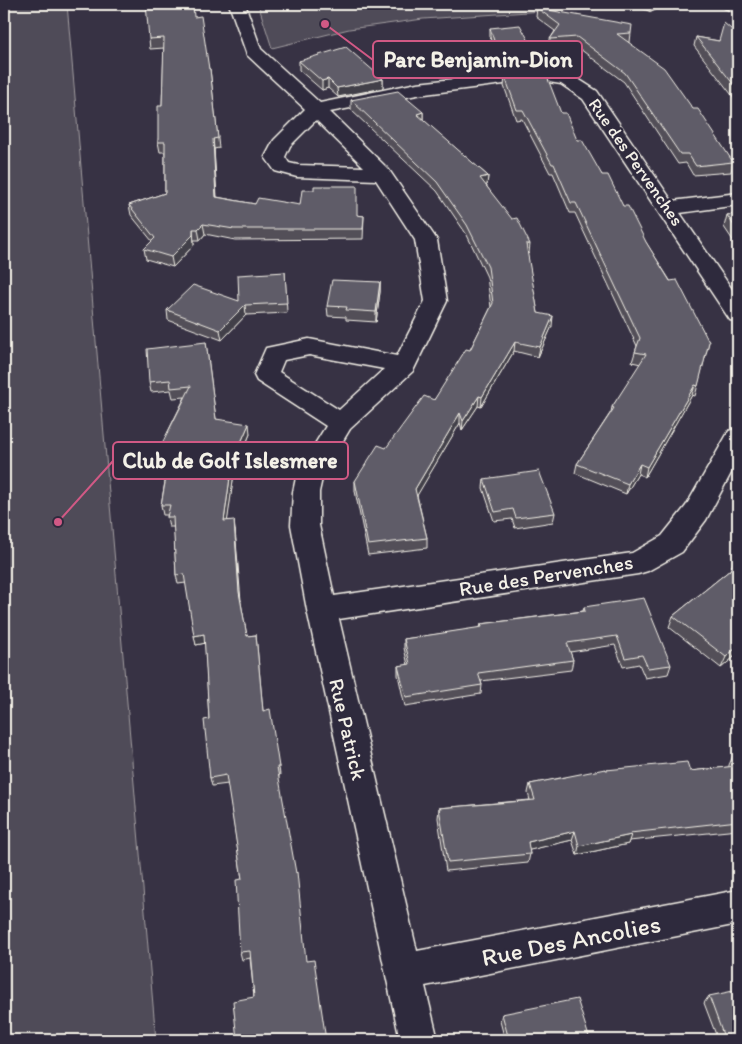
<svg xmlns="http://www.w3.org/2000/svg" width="742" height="1044" viewBox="0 0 742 1044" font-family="Itim,sans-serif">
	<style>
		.green { fill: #504b59; stroke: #a29ea0 }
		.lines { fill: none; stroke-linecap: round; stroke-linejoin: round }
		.minor-casing { stroke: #f4f1e8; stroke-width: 3 }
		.minor { fill: #2f2a3d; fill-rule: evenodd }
		.wall { fill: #524f59; stroke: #f4f1e8 }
		.shaded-wall { fill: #424048; stroke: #f4f1e8 }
		.building { fill: #5f5c67; stroke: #f4f1e8 }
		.labels { text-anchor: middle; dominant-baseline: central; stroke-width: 4.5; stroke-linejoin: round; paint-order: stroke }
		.far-street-label { font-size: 18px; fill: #f4f1e8; stroke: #2f2a3d }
		.street-label { font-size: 21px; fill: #f4f1e8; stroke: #2f2a3d }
		.near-street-label { font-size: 25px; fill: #f4f1e8; stroke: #2f2a3d }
		.leader { fill: none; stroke: #d15985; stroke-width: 2 }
		.callout-dot { fill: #d15985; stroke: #2f2a3d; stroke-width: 2 }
		.callout { fill: #2f2a3d; stroke: #d15985; stroke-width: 2 }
		.callout-label { font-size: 22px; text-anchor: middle; font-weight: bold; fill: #f4f1e8 }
	</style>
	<rect width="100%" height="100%" fill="#373244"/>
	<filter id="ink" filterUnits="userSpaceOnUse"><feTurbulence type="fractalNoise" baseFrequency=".02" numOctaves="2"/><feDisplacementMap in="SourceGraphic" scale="10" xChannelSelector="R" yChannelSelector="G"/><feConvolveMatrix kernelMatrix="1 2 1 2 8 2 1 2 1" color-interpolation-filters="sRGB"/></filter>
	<g filter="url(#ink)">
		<g class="green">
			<path d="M4 4H67L156 1040H4Z"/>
			<path d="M258 4H583L588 8 423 19 349 29 272 48Z"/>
		</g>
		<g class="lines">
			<defs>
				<g id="minor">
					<path d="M229 4H245L261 49 320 103 417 83 536 70 572 75 597 91 672 201 738 193V205L680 213 738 298V322L730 320 583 99 561 84 536 80 417 95 330 112 389 170 437 240 447 301 413 371 350 429 323 474 319 492V525L334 596 632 553 662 536 686 506 729 431 738 428V460L706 520 682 552 648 571 638 574 339 619 417 951 738 890V924L425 986 438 1040H400L307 610 291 525 293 492 297 473 326 426 257 381 254 375 266 348 309 339 397 356 425 301 415 240 376 180 297 177 275 171 265 157 274 140 305 109 247 55ZM316 120 364 167 298 165 289 163 285 157 290 146ZM309 355 384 369 339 410 279 372 284 360Z"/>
					<path d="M723 4H738V13L725 8Z"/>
				</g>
			</defs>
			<use href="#minor" class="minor-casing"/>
			<use href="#minor" class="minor"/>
		</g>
		<g class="wall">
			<path d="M632 4H668L651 12Z"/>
			<path d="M537 8 631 33 630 42H628L693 109 733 162 731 172 693 175 686 163 678 164 624 82 576 46 549 49 550 39 555 31 536 17Z"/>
			<path d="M195 17 209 69H210L219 148 214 149 217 197 255 204 364 216 363 239 235 240 205 234 200 240H194V245L173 267 146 259 144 249 152 241 131 215 129 205 165 193V152H160L158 142 162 106 164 48 150 49 149 39Z"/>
			<path d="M490 28 539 59 538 68 500 72 490 37Z"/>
			<path d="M738 35V103L694 46 696 37 719 41Z"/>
			<path d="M299 61 383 79V88L338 97 328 88 322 90 299 70Z"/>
			<path d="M505 77 561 113 577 140 602 175 623 206 709 342 695 396 692 395 645 477 638 474 626 494 575 473 577 464 611 412 612 407 641 364 632 362 637 346 575 213H570L553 173H550L522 119 516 120 504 86Z"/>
			<path d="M351 100 423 112V120L488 176 487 185H486L529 253 527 254 538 313 552 326 538 357 514 351 481 407 478 406 462 430 460 423 417 495 427 538V548L368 555 355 491V481L386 448 434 400 470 350 491 307 487 277 467 235 437 191 351 110Z"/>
			<path d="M738 214V248L724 227 727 215Z"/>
			<path d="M285 272 287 313 246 315 222 340 168 320 167 310 239 301Z"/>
			<path d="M380 282V292L376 322 346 320V317L328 316 327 306Z"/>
			<path d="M206 342 216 419 250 434 234 473 227 521 235 530 240 597 247 636 256 635 263 711 279 767 280 775H279L254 997 250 958 242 960 240 952 242 879 228 784 212 786 210 778 209 719 205 643 196 645 186 583 178 584 176 575 174 527H169L167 517 168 515H163L161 505 167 470 157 468 155 458 185 397 173 398 171 390 151 392 149 382Z"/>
			<path d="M484 479 555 513 553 522 515 528 512 519 494 521 483 488Z"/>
			<path d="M738 553V660L734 657 721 668 669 627 673 616 730 570Z"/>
			<path d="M584 607 671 665 668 674 645 678 639 664 623 667 615 645 570 652 573 660 571 670 481 681 482 685 481 694 405 706 398 675V666L408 665 404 648V639L480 628 481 624 583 611Z"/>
			<path d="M733 756H738V830L629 841 628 844 577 855 572 840 529 850 530 854 528 863 446 871 438 818 439 808 530 800 528 793 530 784 606 770 690 771 729 767V765Z"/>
			<path d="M709 996 738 1040H718L704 1003Z"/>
			<path d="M502 1014 590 1040H505L500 1021Z"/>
		</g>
		<g class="shaded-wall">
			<path d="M653 4H668L651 12Z"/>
			<path d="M328 79V88L322 90V81Z"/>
			<path d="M383 79V88L338 97 337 88Z"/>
			<path d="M423 112V122L417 114Z"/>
			<path d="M213 139 214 149 217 207 216 197Z"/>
			<path d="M488 176 487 185 480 188V178Z"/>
			<path d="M203 224 205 234 200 240 198 229Z"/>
			<path d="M193 229 194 245 173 267 171 257Z"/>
			<path d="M526 244H530L529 253 525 254Z"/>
			<path d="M380 282V292L376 322V312Z"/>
			<path d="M245 305 246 315 222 340 220 330Z"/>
			<path d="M553 316 552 326 538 357 540 347Z"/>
			<path d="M515 342 514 351 481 407 482 397Z"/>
			<path d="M695 385 692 395 645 477 647 467Z"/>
			<path d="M479 396 478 406 462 430 463 421Z"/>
			<path d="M460 413V423L415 499V489Z"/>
			<path d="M249 424 250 434 234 473 226 531 224 521 232 463Z"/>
			<path d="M640 464 638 474 626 494 628 484Z"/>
			<path d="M234 520 235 530 241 601 239 592Z"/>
			<path d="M204 634 206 643 196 645 194 636Z"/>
			<path d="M738 646 734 657 721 668 726 657Z"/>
			<path d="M575 831 572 840 526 851 528 842Z"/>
			<path d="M631 835 628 844 577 855 579 846Z"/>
		</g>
		<g class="building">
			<path d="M146 4H193L194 17 201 16 209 69H210L218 138 213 139 216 197 255 204 258 198 300 205 302 190H314V186H357V215L364 216 363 229H234L203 224 198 229H193V235L171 257 144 249 155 238 129 205 165 193V142H158V106H162L164 38 149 39Z"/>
			<path d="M537 8 632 25 631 33 617 34 664 68 693 109H698L733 162 696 166 688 154H680L625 73 577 37 550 39 560 25Z"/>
			<path d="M724 23 738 35V90L696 37 719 41Z"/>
			<path d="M520 25 539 59 501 63 490 28Z"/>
			<path d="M346 47 383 79 337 88 328 79 322 81 299 61Z"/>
			<path d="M537 73 546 74 561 113H566L577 140H582L602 175H608L623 206H628L646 242 670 281 677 280 709 342 698 386 695 385 647 467 640 464 628 484 577 464 614 408 612 407 646 354 635 352 640 338 576 203H571L554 164H552L523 110H517L505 77Z"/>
			<path d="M398 91 423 112 417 114 488 176 480 178 512 219 517 218 530 244H526L538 313 553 316 540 347 515 342 482 397 479 396 463 421 460 413 415 489 427 538 368 545 355 481 378 445 386 448 424 396 434 400 466 349 470 350 493 303 488 267 467 225 437 182 351 100Z"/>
			<path d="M738 214V232L727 215Z"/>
			<path d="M285 272 287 303 245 305 220 330 167 310 193 285 239 301 238 275Z"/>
			<path d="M332 280 380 282 376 312 346 310 347 307 327 306Z"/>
			<path d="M206 342 216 419 249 424 232 463 224 521 234 520 239 592 247 636 256 635 263 711 270 709 279 767H277L296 873 297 872 306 961 314 960 326 1040H237L233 1001 254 997 250 951 240 952 236 880 242 879 226 775 210 778 204 720 209 719 204 634 194 636 184 574 176 575 173 517H167L170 505H161L169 461 155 458 191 386 171 388 170 380 149 382 147 349Z"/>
			<path d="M539 471 555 513 516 518 513 509 495 512 484 479Z"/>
			<path d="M738 553V646L726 657 673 616 730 570Z"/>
			<path d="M644 598 671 665 648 668 642 655 625 658 617 636 567 643 573 660 478 673 482 685 406 697 398 666 410 664 404 639 482 627 481 624 585 611 584 607Z"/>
			<path d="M733 756H738V821L630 833 631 835 579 846 575 831 528 842 530 854 448 862 439 808 535 800 530 784 605 769 606 770 687 762 690 771 736 766Z"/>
			<path d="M738 990V1040H725L709 996Z"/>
			<path d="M577 999 590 1040H509L502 1014Z"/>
		</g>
	</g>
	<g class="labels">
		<g class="far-street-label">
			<text transform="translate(636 162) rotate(55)">Rue des Pervenches</text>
		</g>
		<g class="street-label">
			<text transform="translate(546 575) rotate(-9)">Rue des Pervenches</text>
			<text transform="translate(348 729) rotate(77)">Rue Patrick</text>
		</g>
		<g class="near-street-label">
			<text transform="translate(571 940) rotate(-11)">Rue Des Ancolies</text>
		</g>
	</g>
	<path class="leader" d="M325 24L373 60M58 522L113 461"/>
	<g class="callout-dot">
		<circle cx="325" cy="24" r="5"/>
		<circle cx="58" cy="522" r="5"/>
	</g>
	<g class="callout">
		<rect x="373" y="41" width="209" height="37" rx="5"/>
		<rect x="113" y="442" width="235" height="37" rx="5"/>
	</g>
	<g class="callout-label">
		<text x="478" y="67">Parc Benjamin-Dion</text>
		<text x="230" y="468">Club de Golf Islesmere</text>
	</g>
	<rect width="742" height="1044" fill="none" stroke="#2f2a3d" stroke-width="20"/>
	<rect x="10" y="10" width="722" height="1024" fill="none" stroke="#f4f1e8" stroke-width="2" filter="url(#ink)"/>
</svg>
